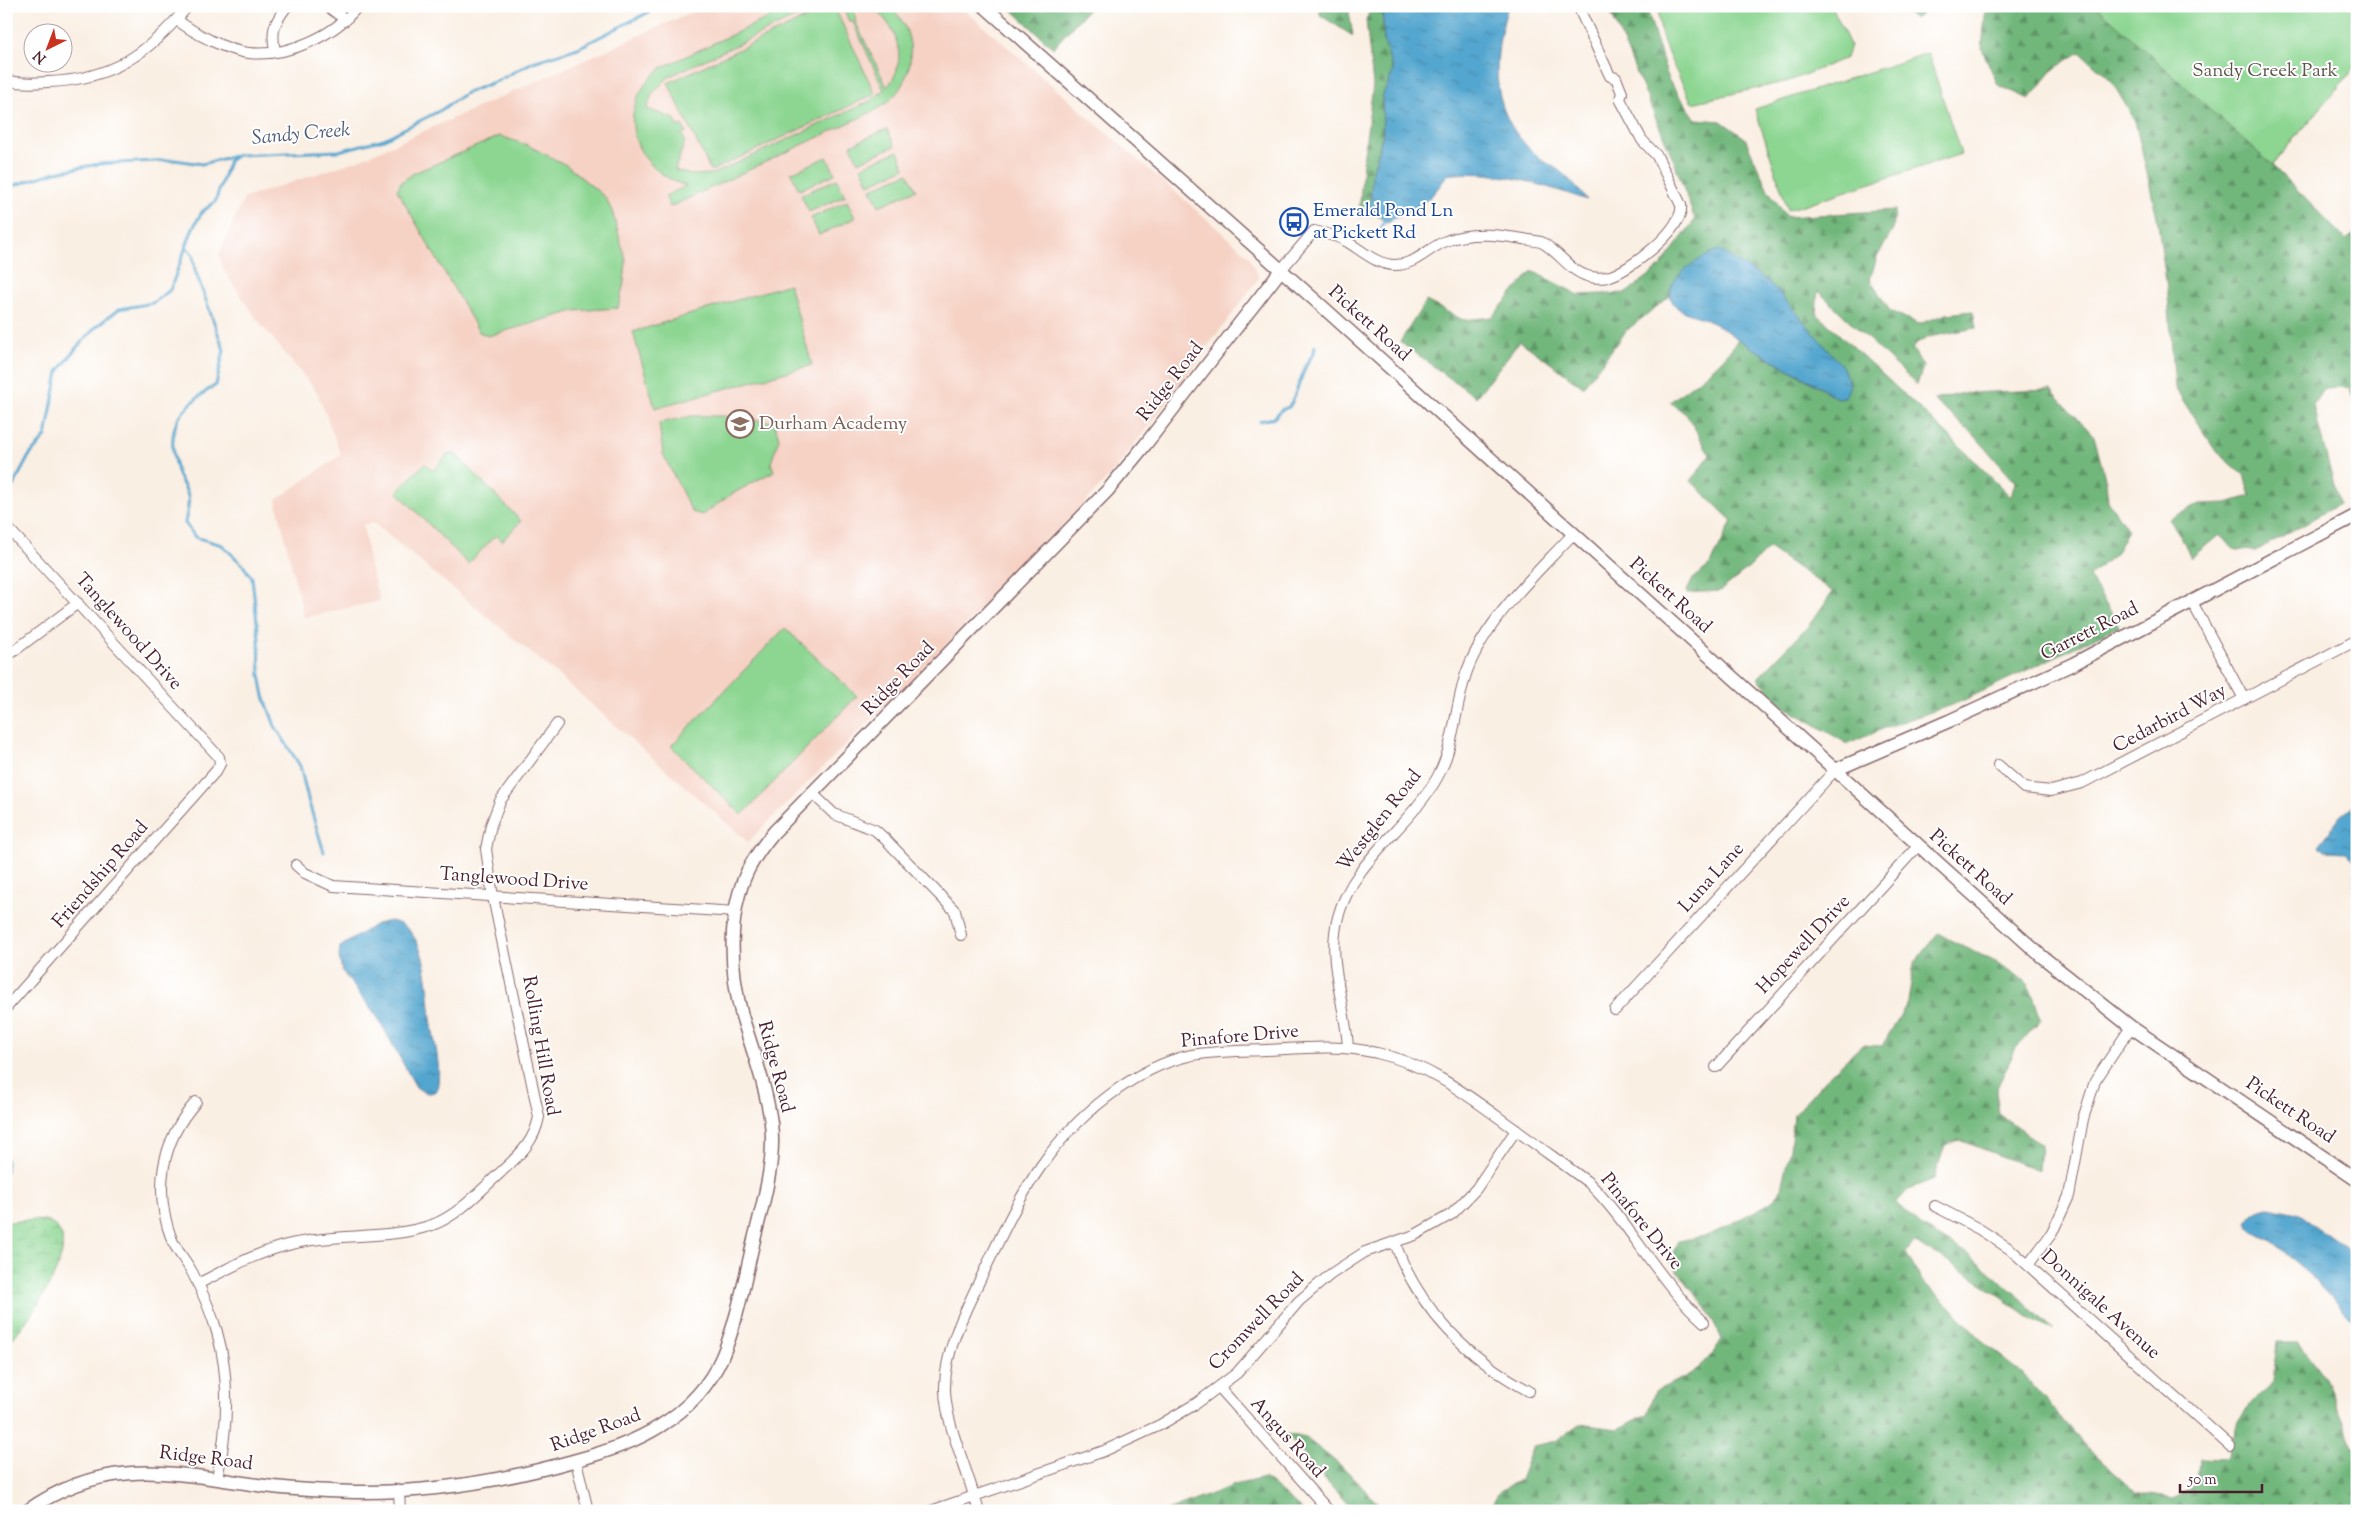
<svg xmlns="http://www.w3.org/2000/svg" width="2363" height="1517" viewBox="0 0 2363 1517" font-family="'Sorts Mill Goudy',serif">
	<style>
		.built { fill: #f6d2c5 }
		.forest { fill: url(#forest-firs); stroke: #5e6b54 }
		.wetland { fill: url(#wetland-marsh); stroke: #6b7a5e }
		.park { fill: #8cd692; stroke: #6b7a5e }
		.water { fill: url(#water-ripples); stroke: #4e627d }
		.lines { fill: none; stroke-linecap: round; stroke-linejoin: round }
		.stream { stroke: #53a6cf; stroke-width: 3 }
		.minor-casing { stroke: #88686b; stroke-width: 12 }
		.tertiary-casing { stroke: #88686b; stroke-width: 15 }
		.minor { stroke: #fff; stroke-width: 10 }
		.tertiary { stroke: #fff; stroke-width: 12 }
		.labels { text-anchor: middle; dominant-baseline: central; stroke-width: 4; stroke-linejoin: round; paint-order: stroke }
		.park-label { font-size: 19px; fill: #5e564a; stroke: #fff }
		.transit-label { font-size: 19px; fill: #164399; stroke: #fff; text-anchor: start }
		.street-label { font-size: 19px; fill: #4a1f2b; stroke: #fff }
		.education-label { font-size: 19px; fill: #785e54; stroke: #fff; text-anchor: start }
		.water-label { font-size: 20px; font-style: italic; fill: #4e5c75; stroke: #fff }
	</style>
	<defs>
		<pattern id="forest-firs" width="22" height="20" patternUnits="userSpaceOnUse" patternTransform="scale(1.25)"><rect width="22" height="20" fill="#71b77c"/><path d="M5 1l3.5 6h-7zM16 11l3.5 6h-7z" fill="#5f9466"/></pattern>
		<pattern id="wetland-marsh" width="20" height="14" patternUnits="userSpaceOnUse" patternTransform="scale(1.25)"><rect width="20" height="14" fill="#8cd692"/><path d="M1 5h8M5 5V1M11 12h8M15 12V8" fill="none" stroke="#7ab77e"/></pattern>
		<pattern id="water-ripples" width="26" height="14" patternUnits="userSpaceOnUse" patternTransform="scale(1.25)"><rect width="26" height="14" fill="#53a6cf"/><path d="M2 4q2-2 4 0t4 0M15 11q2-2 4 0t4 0" fill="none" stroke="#4787a8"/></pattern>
	</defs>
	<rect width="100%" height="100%" fill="#fff"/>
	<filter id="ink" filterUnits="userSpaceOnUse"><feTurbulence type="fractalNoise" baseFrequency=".02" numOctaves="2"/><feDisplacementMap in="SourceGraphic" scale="10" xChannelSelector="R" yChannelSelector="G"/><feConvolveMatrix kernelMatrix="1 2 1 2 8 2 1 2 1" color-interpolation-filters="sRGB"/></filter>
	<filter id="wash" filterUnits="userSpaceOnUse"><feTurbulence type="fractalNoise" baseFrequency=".0096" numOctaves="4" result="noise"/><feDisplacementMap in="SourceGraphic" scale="20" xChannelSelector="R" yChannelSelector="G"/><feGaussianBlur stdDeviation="1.12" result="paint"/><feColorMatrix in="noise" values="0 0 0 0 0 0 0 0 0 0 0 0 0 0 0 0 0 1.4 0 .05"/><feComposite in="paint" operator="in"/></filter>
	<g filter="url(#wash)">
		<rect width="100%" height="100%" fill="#faefe3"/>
		<path class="built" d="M706 6H960L1248 255 1259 278 1116 469 1031 560 748 842 559 676 372 522 363 525 370 567 380 601 304 618 276 500 341 455 317 392 259 322 224 271 219 254 244 198 359 160Z"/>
		<g class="forest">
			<path d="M1008 6H1091L1053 48Z"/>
			<path d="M1320 6H1348L1353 36 1320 15Z"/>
			<path d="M1372 6H1382L1384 40 1393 72 1382 97 1383 133 1372 175 1375 215 1359 217 1363 162 1373 85 1366 20Z"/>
			<path d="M1608 6H1646L1669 81 1696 119 1721 121 1745 138 1768 190 1787 217 1895 210 1893 230 1877 257 1870 280 1890 311 1919 324 1947 314 1973 311 1976 328 1928 337 1912 347 1923 367 1917 385 1818 291 1816 313 1949 436 2011 497 2015 482 1975 436 1934 400 1964 393 2051 390 2094 436 2106 482 2108 501 2128 530 2115 554 2089 576 2119 626 1960 702 1887 727 1848 744 1783 706 1758 678 1809 625 1833 592 1769 548 1749 568 1720 591 1686 593 1693 579 1711 564 1732 521 1691 481 1710 455 1687 415 1670 402C1694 383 1722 366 1738 339L1837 398 1675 284 1670 296 1627 330 1583 387 1520 341 1476 397 1400 342 1426 301 1463 320 1492 317 1532 271 1579 295 1626 293 1659 268 1695 220 1674 161Z"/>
			<path d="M1898 6H1932L1915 19Z"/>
			<path d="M1986 6H2357V65L2272 165 2346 240 2357 232V409L2349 387 2324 388 2313 405 2339 504 2256 551 2236 550 2219 535 2191 558 2182 538 2169 519 2200 504 2227 503 2250 496 2244 475 2215 450 2175 388 2168 296 2157 217 2135 121 2111 80 2080 52 2054 69 2029 99 1998 85 1982 49Z"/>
			<path d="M1938 933C1965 950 2004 961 2026 983 2033 991 2037 1009 2041 1019L2016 1048 1996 1090 1999 1114 2041 1144 2039 1171 1960 1140 1945 1145 1934 1179 1909 1189 1896 1203 1921 1226 1967 1253 2023 1300 2053 1330 2034 1320 1952 1263 1914 1242 1906 1253 1922 1281 1951 1308 1988 1346 2021 1372 2095 1456 2135 1492 2172 1499 2198 1485 2200 1458 2226 1459 2237 1425 2247 1407 2273 1382 2277 1342H2298L2325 1378 2357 1453V1511H1487L1500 1491 1520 1480 1533 1446 1556 1441 1579 1424 1618 1429 1647 1414 1655 1391C1687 1377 1704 1370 1722 1339L1707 1309 1669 1260 1679 1241 1710 1235 1770 1203 1780 1192 1790 1149 1794 1115 1830 1075 1862 1045 1882 1046 1908 1002 1914 963Z"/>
			<path d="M1287 1434 1306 1438 1345 1469 1385 1511H1354L1315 1469Z"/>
			<path d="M1264 1478 1303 1511H1167L1235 1485Z"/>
		</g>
		<path class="wetland" d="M36 1220C40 1221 48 1220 51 1223 89 1243 23 1328 6 1346V1222Z"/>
		<g class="park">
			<path d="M793 6H820L670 76 652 94 647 109 675 119 678 127 682 125 686 132 682 134 685 141 675 170 691 175 713 174 872 100 884 90 853 22 849 21 842 6H851L856 17 855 21 887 87C910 62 897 23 870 6H890C923 37 915 91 874 111L670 207 665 196 686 186C629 167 612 105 663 67Z"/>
			<path d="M831 6H834L875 94 711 171 668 83Z"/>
			<path d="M1659 6H1832L1850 45 1846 58 1789 81 1692 103C1678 73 1656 40 1659 6Z"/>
			<path d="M2096 6H2357V65L2272 165Z"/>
			<path d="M1928 53 1961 154 1788 210 1755 109Z"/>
			<path d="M887 129 895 146 858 162 851 145Z"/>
			<path d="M500 136 527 145 566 165 605 197 612 211 626 261 624 282 618 308 574 311 488 336 479 332 397 190 401 182 414 173Z"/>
			<path d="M898 151 905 168 869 184 861 167Z"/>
			<path d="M827 157 835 174 799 190 791 173Z"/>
			<path d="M908 173 916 190 879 206 871 189Z"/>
			<path d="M837 179 845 196 809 212 801 195Z"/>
			<path d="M847 201 855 218 819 235 811 218Z"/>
			<path d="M789 284 812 365 655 408 633 332Z"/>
			<path d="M692 416H722L774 422 779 438 771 463 774 471 732 494 702 515 692 512 663 454 659 423Z"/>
			<path d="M454 453 521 521 502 541 496 535 468 564 397 492 425 463 433 471 446 456Z"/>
			<path d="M785 628 857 696 742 815 671 746Z"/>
		</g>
		<g class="water">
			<path d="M1382 6H1508C1491 62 1489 117 1539 157 1545 163 1554 166 1561 172 1571 180 1579 190 1587 200 1543 185 1493 168 1447 175 1442 182 1437 191 1430 197 1427 201 1390 222 1386 222L1376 215 1370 207 1372 175 1383 133 1382 97 1393 72 1384 40Z"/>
			<path d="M1719 250 1766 280 1777 290 1842 366 1850 385 1845 398 1839 399C1809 380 1778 363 1747 345 1733 336 1720 326 1705 319 1693 314 1674 312 1671 298 1665 276 1703 256 1719 250Z"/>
			<path d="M2357 803V863L2346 852 2326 851 2319 846 2341 816Z"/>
			<path d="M390 921C428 925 428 990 431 1019 434 1043 442 1066 437 1090 429 1096 423 1092 416 1087L378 1018 342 971 339 957 340 947 376 924Z"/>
			<path d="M2269 1207 2297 1213 2357 1256V1324C2330 1295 2302 1266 2271 1241 2262 1235 2253 1234 2247 1223 2251 1213 2258 1209 2269 1207Z"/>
		</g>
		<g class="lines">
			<g class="stream">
				<path d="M6 188 56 172 99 164 175 160 202 164 238 155 339 151 384 139 441 110 466 93 497 81 533 62 578 48 661 6"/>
				<path d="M1379 232 1384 221"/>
				<path d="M186 247 193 255 195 270 224 350 216 385C177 409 164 428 178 475 181 482 187 489 188 496 190 504 186 516 185 523L195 537 222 545 242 564 252 578 259 640 260 675 264 696 275 726 300 766 309 803 324 852"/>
				<path d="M1260 421 1274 418 1281 410 1289 407 1292 402 1307 363 1314 353 1315 346"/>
				<path d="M6 499 29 456 46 436 58 372 77 347 97 326 119 309 153 303 170 290 193 228 202 212 215 202 229 161 236 156"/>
				<path d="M2357 866 2354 891 2357 903"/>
				<path d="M6 1159V1171"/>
			</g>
		</g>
	</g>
	<g filter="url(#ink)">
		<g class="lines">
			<defs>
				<g id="minor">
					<path d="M327 6 346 20"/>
					<path d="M177 20C194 33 227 51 249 53 288 57 334 36 358 6"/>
					<path d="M275 51C271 30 274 23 287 6"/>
					<path d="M6 81C20 83 35 83 48 82 111 80 149 53 188 6"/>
					<path d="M1281 270 1314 231C1323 233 1332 235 1340 238 1358 246 1374 265 1395 265 1416 265 1428 248 1446 241 1476 229 1510 237 1541 242 1559 251 1570 273 1591 277 1596 278 1602 278 1607 277 1629 272 1685 228 1681 205L1657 156 1642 140 1620 99 1622 93 1616 78 1610 76 1581 13"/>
					<path d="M6 526 219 757 220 764 216 771 6 1008"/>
					<path d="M2191 600 2244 699"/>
					<path d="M6 657 78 603"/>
					<path d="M1998 765 2024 788 2051 791 2082 783 2357 640"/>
					<path d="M813 794 834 814 875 830 885 839 955 911 961 935"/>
					<path d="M296 865 305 873 333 886 736 912"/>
					<path d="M1615 1010 1835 770"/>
					<path d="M1348 1048C1346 1004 1326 961 1338 917 1353 860 1411 826 1438 776 1455 744 1455 705 1467 671 1487 618 1535 575 1573 534"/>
					<path d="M1716 1067 1918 846"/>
					<path d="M196 1102C161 1141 153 1191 172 1240 177 1251 186 1261 192 1272 202 1291 211 1311 217 1332 231 1381 228 1429 217 1478"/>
					<path d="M1935 1206 1979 1229 2010 1249 2230 1446"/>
					<path d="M1395 1243C1418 1309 1468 1358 1529 1391"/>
					<path d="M2028 1265 2052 1233 2069 1196 2083 1119 2095 1081 2131 1027"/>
					<path d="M198 1284C229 1268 261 1250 296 1243 340 1233 389 1240 432 1225 458 1216 481 1190 501 1172 519 1155 534 1143 539 1117L493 897 486 849 491 825 500 801 557 724"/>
					<path d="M1219 1387 1329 1511"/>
					<path d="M576 1461 588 1511"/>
					<path d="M399 1492 400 1511"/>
					<path d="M931 1511 1104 1451 1160 1425 1197 1403 1237 1373 1299 1301 1331 1274 1365 1252 1415 1235 1452 1214 1476 1189 1516 1130"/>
					<path d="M979 1511C975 1500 972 1488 968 1477 959 1449 946 1420 945 1390 944 1346 970 1302 988 1263 1004 1230 1020 1196 1041 1166 1074 1118 1134 1067 1192 1055 1216 1051 1242 1051 1267 1050 1303 1048 1341 1044 1377 1053 1431 1065 1471 1098 1516 1130 1540 1148 1565 1165 1589 1183 1632 1226 1658 1281 1704 1322"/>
				</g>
				<g id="tertiary">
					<path d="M984 6 1325 309 2040 955 2131 1027 2357 1180"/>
					<path d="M1835 770 1949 721 2073 664 2357 515"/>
					<path d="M27 1511C107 1454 176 1474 265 1486 295 1490 325 1491 355 1492 429 1493 502 1481 573 1461 634 1445 695 1418 722 1357 737 1322 744 1282 753 1244 762 1206 776 1163 771 1123 766 1086 753 1052 742 1016 730 971 727 913 748 870 755 856 764 844 774 832L1108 490 1145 445 1281 270"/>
				</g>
			</defs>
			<use href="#minor" class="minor-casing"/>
			<use href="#tertiary" class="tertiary-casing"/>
			<use href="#minor" class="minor"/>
			<use href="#tertiary" class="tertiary"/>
		</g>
	</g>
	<defs>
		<symbol id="bus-ring" viewBox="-11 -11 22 22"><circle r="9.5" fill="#fff" stroke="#1a4fb4" stroke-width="1.5"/><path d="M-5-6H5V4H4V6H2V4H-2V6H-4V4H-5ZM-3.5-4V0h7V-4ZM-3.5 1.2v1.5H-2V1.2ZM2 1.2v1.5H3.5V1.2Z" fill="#1a4fb4"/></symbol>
		<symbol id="school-ring" viewBox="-11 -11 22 22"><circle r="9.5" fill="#fff" stroke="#8d6e63" stroke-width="1.5"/><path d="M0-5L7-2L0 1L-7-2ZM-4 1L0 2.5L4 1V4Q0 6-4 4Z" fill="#8d6e63"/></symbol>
	</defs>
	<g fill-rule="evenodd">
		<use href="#bus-ring" x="1278" y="206" width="32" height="32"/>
		<use href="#school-ring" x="724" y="408" width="32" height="32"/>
	</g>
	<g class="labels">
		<g class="park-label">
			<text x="2265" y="71">Sandy Creek Park</text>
		</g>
		<g class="transit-label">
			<text x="1313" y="211">Emerald Pond Ln<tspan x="1313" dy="22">at Pickett Rd</tspan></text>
		</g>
		<g class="street-label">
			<text transform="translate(1369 324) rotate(42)">Pickett Road</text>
			<text transform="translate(1171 382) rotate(-52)">Ridge Road</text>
			<text transform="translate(1670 596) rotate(42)">Pickett Road</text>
			<text transform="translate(128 632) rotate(48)">Tanglewood Drive</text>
			<text transform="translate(2090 632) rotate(-27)">Garrett Road</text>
			<text transform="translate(899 679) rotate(-46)">Ridge Road</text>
			<text transform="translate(2170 719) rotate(-28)">Cedarbird Way</text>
			<text transform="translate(1380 821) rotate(-52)">Westglen Road</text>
			<text transform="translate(1970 868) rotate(42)">Pickett Road</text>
			<text transform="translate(101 875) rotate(-49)">Friendship Road</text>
			<text transform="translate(1712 878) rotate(-48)">Luna Lane</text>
			<text transform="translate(514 880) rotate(4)">Tanglewood Drive</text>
			<text transform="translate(1804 945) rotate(-47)">Hopewell Drive</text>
			<text transform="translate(1240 1037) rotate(-5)">Pinafore Drive</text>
			<text transform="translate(540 1046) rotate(80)">Rolling Hill Road</text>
			<text transform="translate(775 1067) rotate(75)">Ridge Road</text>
			<text transform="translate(2290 1111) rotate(34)">Pickett Road</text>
			<text transform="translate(1641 1222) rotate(51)">Pinafore Drive</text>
			<text transform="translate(2100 1305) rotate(42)">Donnigale Avenue</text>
			<text transform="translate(1257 1322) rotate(-46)">Cromwell Road</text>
			<text transform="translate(596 1431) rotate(-20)">Ridge Road</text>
			<text transform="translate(1287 1438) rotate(48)">Angus Road</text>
			<text transform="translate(206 1459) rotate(7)">Ridge Road</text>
		</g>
		<g class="education-label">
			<text x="759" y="424">Durham Academy</text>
		</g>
		<g class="water-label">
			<text transform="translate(301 135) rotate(-5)">Sandy Creek</text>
		</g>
	</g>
	<rect width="2363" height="1517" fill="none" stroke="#fff" stroke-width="25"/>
	<g transform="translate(48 48) rotate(222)"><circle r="24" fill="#ffffff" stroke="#b7a5aa"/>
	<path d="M0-4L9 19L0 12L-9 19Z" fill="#c8321e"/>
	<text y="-8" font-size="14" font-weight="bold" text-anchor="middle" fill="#4a1f2b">N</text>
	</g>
	<path d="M2180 1484v8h82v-8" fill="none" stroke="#4a1f2b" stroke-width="2.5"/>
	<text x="2188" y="1484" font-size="15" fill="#4a1f2b" stroke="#ffffff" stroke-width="4" paint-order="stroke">50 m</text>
</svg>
